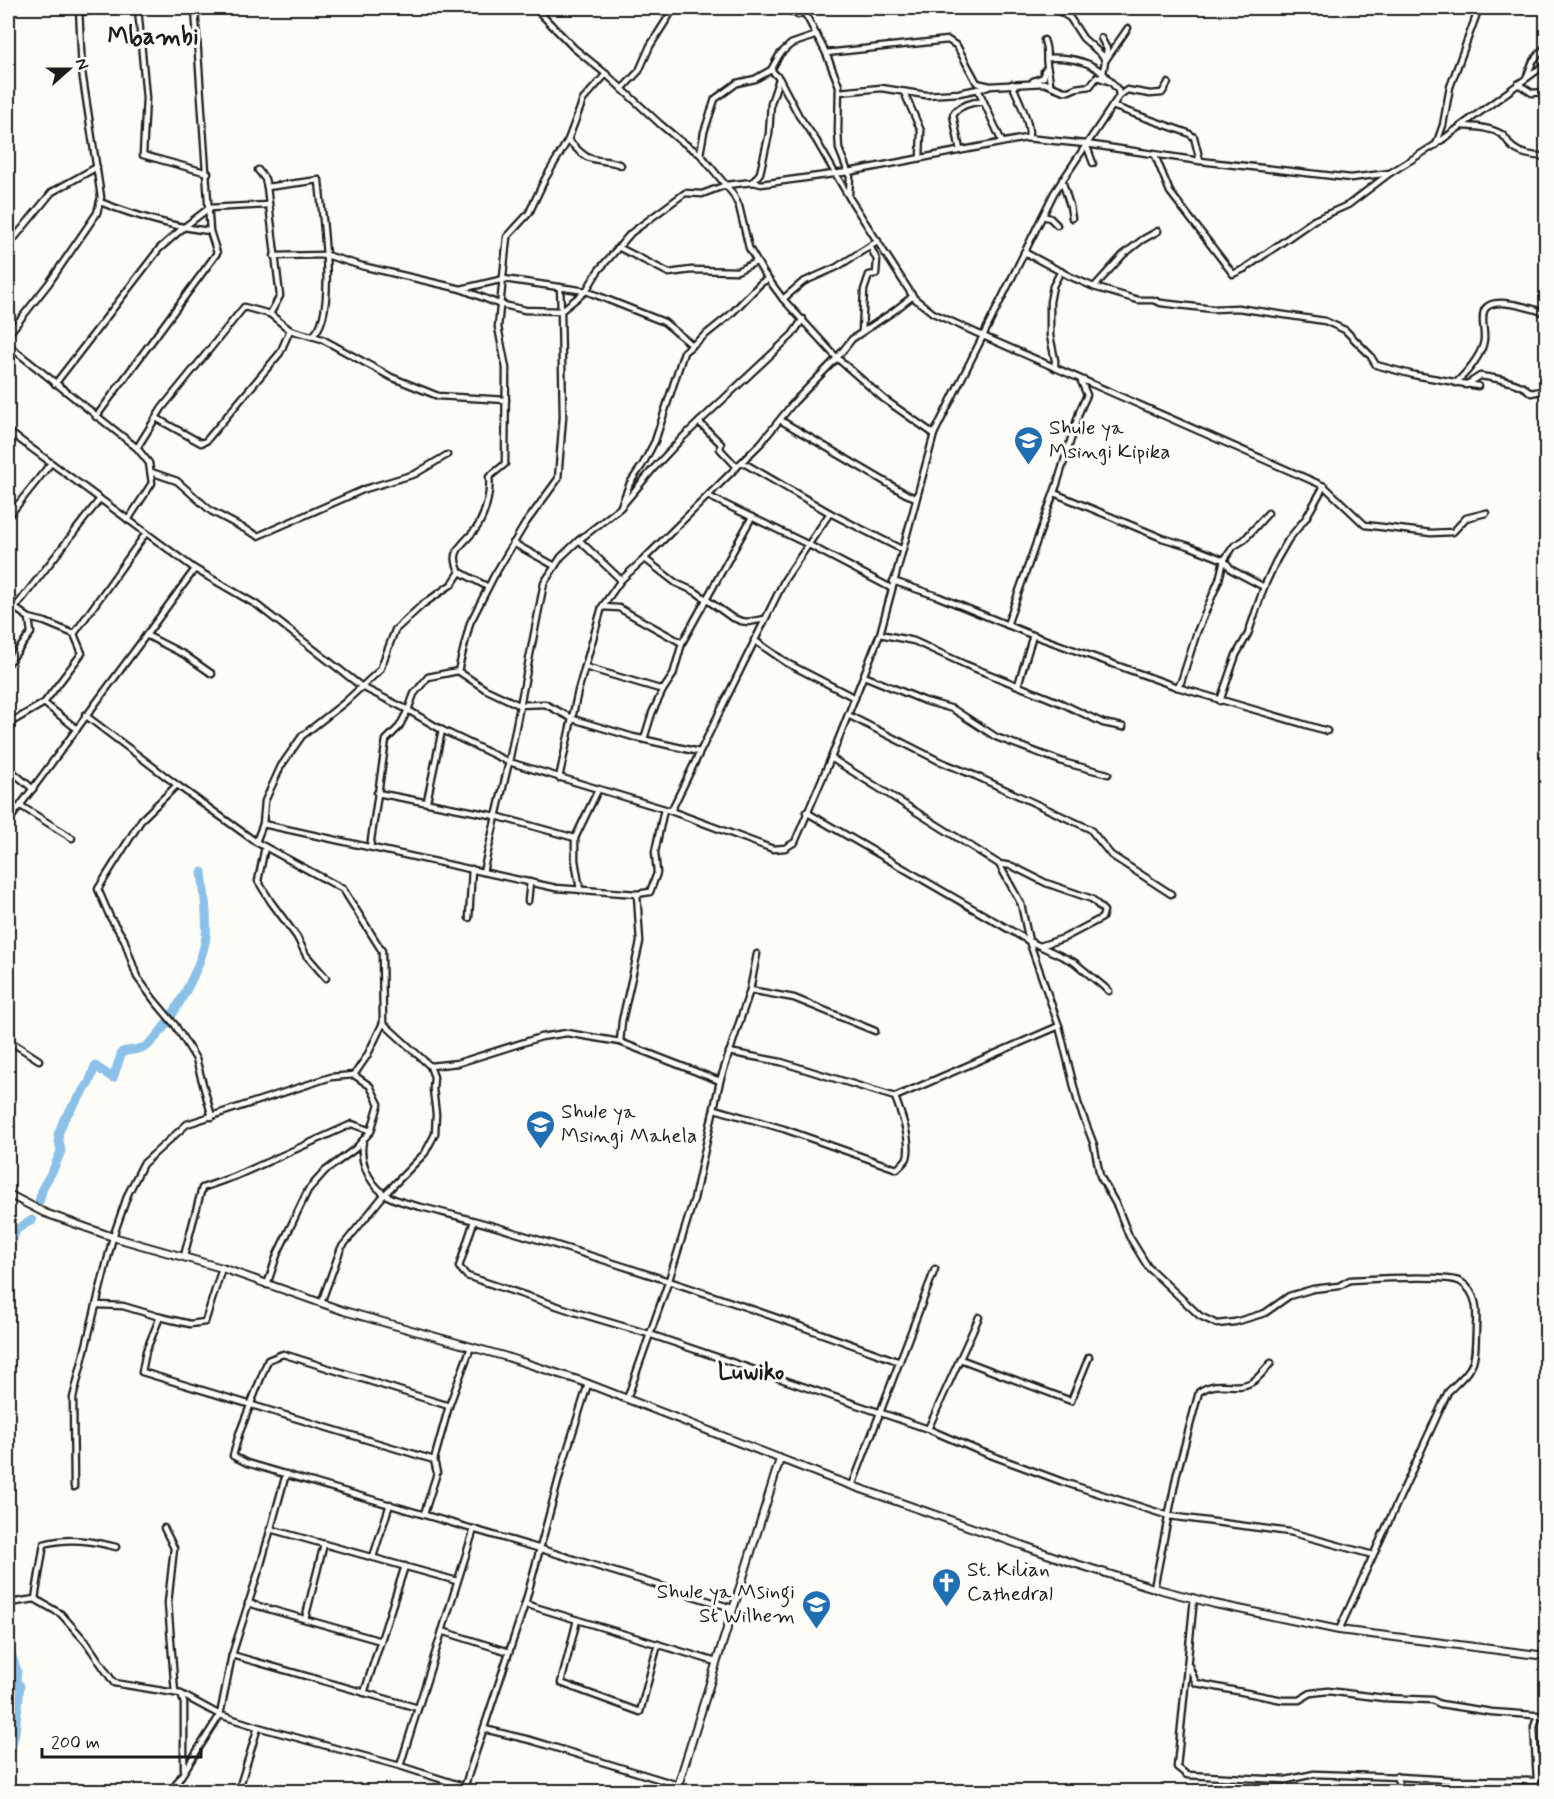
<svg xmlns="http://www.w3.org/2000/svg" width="1554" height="1799" viewBox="0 0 1554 1799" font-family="Mynerve,sans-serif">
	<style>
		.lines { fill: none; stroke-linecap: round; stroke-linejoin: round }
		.river { stroke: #8bc1e9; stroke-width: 9 }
		.street-casing { stroke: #1c1c1c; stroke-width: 9 }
		.secondary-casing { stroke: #1c1c1c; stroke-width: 10 }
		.street { stroke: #fdfcf7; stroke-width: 4.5 }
		.secondary { stroke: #fdfcf7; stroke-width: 6 }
		.labels { text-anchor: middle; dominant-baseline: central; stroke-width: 6; stroke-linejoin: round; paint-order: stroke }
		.poi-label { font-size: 21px; fill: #1c1c1c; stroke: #fdfcf7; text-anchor: start }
		.quarter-label { font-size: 24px; font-weight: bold; fill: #1c1c1c; stroke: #fdfcf7 }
	</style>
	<rect width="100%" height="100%" fill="#fdfcf7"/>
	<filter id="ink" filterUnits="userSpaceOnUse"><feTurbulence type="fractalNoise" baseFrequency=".0167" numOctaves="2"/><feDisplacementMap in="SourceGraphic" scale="12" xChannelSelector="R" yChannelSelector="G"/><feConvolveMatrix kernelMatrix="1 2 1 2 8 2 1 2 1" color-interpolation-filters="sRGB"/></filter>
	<g filter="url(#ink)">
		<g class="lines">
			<g class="river">
				<path d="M39 1202 43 1187 53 1170 61 1151 58 1135 64 1119 89 1083 95 1066 113 1078 122 1052C130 1050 142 1050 148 1045 170 1026 203 965 206 936 208 915 204 893 202 872"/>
				<path d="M8 1247 17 1229 32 1220"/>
				<path d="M8 1645 17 1671 16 1682 20 1686 15 1732 8 1761"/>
			</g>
			<defs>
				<g id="street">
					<path d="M138 8 146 98 143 155 208 173"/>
					<path d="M535 8 574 48 606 74 660 124 678 139 700 154 733 194 739 206 749 248 763 272 783 299 837 358 884 399 934 434"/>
					<path d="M786 8 798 15 803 12 807 17 826 53 839 86 838 131 839 149 850 177 849 194"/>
					<path d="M1054 8 1070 18 1083 38 1103 56 1105 61 1103 73 1118 90 1119 96"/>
					<path d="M79 12 118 8"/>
					<path d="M1101 38 1107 49 1105 61"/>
					<path d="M1044 40C1049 53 1045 56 1047 65 1048 72 1050 77 1050 85"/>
					<path d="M826 53 948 40 957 46 977 83 990 86 1044 83 1064 91H1069L1076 88 1090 86 1097 77 1111 82"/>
					<path d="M1048 58C1067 57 1088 61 1103 73L1102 75"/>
					<path d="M1105 61 1128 28"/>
					<path d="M771 70 779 78 799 116 816 140 850 199 914 298 933 313 983 336 1054 193 1119 96 1127 90 1150 94 1162 93 1168 83"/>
					<path d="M1527 76 1533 61 1546 46"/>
					<path d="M1033 81 1044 77V71L1047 68"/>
					<path d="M1012 84C1017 96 1033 127 1028 138"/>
					<path d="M1518 84 1532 93 1546 92"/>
					<path d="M622 89 639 71 650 46 674 8"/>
					<path d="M978 89 1002 142"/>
					<path d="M839 92 881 88 926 95 959 93 988 87"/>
					<path d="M904 92 921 131 920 158"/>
					<path d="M1112 106 1188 133 1194 137 1200 161"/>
					<path d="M1462 126C1475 127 1489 127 1501 134 1506 137 1507 140 1510 145 1518 154 1535 157 1546 156"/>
					<path d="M568 140C574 146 580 153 587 157 598 162 610 160 621 165"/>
					<path d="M1086 144 1093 163"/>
					<path d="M1436 145 1443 125 1450 87 1479 8"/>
					<path d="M960 150 953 115C957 106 974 101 984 102"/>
					<path d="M1154 153 1170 192 1233 274 1244 269 1314 220 1348 205 1390 173"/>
					<path d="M700 154 704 132 715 99 737 83 755 79 771 70 780 54 791 44 817 35"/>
					<path d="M258 170 265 179 267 187 280 296 270 314"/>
					<path d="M1062 180 1070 206 1072 218"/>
					<path d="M753 182 760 173 769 134 771 103 779 79"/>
					<path d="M267 187 319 180C321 211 339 318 312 336"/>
					<path d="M100 202C136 216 171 227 210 231"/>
					<path d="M1043 216 1050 218 1057 225"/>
					<path d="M8 246 52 192 97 167"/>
					<path d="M618 247 669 273 691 270 737 271 756 262"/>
					<path d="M1024 252 1069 276 1094 287 1138 300H1153L1161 303 1213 309 1238 308 1325 321 1345 330 1370 355 1376 365 1414 375 1478 386"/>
					<path d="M274 256 326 255 362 266 461 289 499 304 525 310 561 311 560 287"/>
					<path d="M1094 287 1123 255 1142 240 1158 231"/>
					<path d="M461 289 504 279 586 291 598 271 631 233 685 193 702 194 726 185 753 182 761 184 848 172 1026 138 1086 144 1200 161 1351 178 1390 173 1435 145 1546 64"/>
					<path d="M783 299 803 282 837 267 878 241"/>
					<path d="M290 330 322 339 391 377 438 396 506 400"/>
					<path d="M862 332 864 290 869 275 876 274 877 260 870 246"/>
					<path d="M8 335 49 283 97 213 101 197 82 72 79 8"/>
					<path d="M8 345 137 448 149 463 152 483 128 520"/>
					<path d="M1055 368V360L1050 336V302L1053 286 1061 271"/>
					<path d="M1456 383C1467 372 1482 356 1484 340 1485 331 1481 320 1484 311 1491 294 1533 309 1546 313"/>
					<path d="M55 384 159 249 183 228 209 208 269 205"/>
					<path d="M1466 385 1480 376C1495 378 1522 382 1531 393L1546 390"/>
					<path d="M96 417 217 253 210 231 195 8"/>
					<path d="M780 420 906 494 916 498"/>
					<path d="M699 422 721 444 720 449 737 467"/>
					<path d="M8 431 195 569 257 605 362 687 408 710 414 694 428 677 458 671 470 623 494 576 525 524 558 479 563 417 561 311 586 291 664 322 692 345"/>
					<path d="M137 448 162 408 244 307 270 314 290 330 280 353 206 441 201 443 156 418"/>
					<path d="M742 462 830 513 901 549"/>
					<path d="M151 472 177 481 211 511 258 536 365 489 415 474 447 455"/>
					<path d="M1054 493 1162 538 1189 546 1224 560 1232 570 1264 587"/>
					<path d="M708 496 809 545 891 588"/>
					<path d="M621 506 630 483 643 464 655 441 684 352 730 315 761 283 768 279"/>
					<path d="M8 517 51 463"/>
					<path d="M579 540 621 580"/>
					<path d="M513 543 555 566"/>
					<path d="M645 559 676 583 696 592 731 617 741 621 748 622 765 619"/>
					<path d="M460 572 488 587"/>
					<path d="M893 581 937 596 1027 633 1177 687 1327 731"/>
					<path d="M8 603 29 618 31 633 8 664"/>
					<path d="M602 607 619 608 682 643 752 517"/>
					<path d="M15 608 100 499"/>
					<path d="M29 618 45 622 74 634 146 533"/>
					<path d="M1007 625 1057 484 1080 410 1087 395 1081 381"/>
					<path d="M880 634 914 641 964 664 1061 703 1103 723 1123 727"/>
					<path d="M146 635 185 655 212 674"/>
					<path d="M754 640 787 663 855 698"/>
					<path d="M585 667 663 690"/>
					<path d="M458 671 485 689 519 705 545 704 573 719 633 737 699 752"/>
					<path d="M864 676 925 701 953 709 996 737 1066 763 1108 774"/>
					<path d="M1018 685 1033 635"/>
					<path d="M1177 687 1181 682 1197 632 1219 580 1224 560 1234 546 1244 540 1268 513"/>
					<path d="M1220 701 1236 655 1248 634 1264 587 1276 561 1288 540 1306 518 1324 486"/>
					<path d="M44 703 77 729"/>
					<path d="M85 715 177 785 256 842 343 889 382 951 383 1023 367 1056 354 1075"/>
					<path d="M848 715 939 761 976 776 1090 829 1111 855 1171 894"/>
					<path d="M8 724 44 703 82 653 74 634"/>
					<path d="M644 739 652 713 663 690 673 675 682 643"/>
					<path d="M831 758 999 864 1021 904 1029 941 1059 1026 1078 1103 1094 1145 1100 1176 1117 1206 1129 1236 1148 1267 1200 1316 1217 1324 1235 1322 1265 1313 1289 1296 1313 1289 1339 1286 1350 1280C1369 1279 1448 1274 1461 1282 1478 1293 1477 1311 1476 1328 1475 1368 1475 1365 1448 1392L1339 1630"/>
					<path d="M8 768 33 789"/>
					<path d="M559 778 578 691 602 607 621 580 643 560 761 443 794 402 837 358 852 339 894 311 913 296"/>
					<path d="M177 785 142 819 98 889 110 917 124 939 137 977 154 1000 175 1025 196 1059 212 1117"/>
					<path d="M377 793 496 816 575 838 598 790"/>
					<path d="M427 801 442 730"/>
					<path d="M21 806 72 838"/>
					<path d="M671 811 785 579 830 513"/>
					<path d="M806 812 1029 941 1074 962 1109 991"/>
					<path d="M8 822 195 569"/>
					<path d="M263 824 556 888 637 894 650 892 657 873 655 852 664 809"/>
					<path d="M575 838V860L580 890"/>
					<path d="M256 842 263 824 265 801 281 766 302 736 344 703 380 670 395 630 422 605 452 584 460 572C446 548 470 541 479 524 486 511 491 491 489 477L505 464 506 368 498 327 507 237 529 213 545 179 568 140 583 100 606 74"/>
					<path d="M265 847 258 881 271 902 297 937 306 955 326 978"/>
					<path d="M370 847 386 740 399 727 408 710 442 730 509 762 671 811 773 849 785 848 795 842 831 758 880 634 934 434 983 336 1324 486 1365 525 1431 533 1453 532 1466 518 1486 513"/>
					<path d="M999 864 1012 866 1046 883 1092 899 1104 911 1102 918 1064 938 1040 946"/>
					<path d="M483 872 509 762 544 583 561 557 579 540 620 508 653 469 683 437 792 335 803 319"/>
					<path d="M528 901 530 882"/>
					<path d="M469 918 472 869"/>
					<path d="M750 990 794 998 875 1031"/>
					<path d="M383 1023 430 1066 458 1063 541 1037 567 1033 620 1042 720 1081"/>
					<path d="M8 1040 39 1060"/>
					<path d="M620 1042 622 1021 640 942 637 894"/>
					<path d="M729 1052 781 1062 895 1097 1059 1026"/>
					<path d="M715 1109 784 1129 897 1169C900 1166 905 1162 907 1158 912 1142 901 1113 895 1097"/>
					<path d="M363 1141C359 1160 368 1181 383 1193 393 1201 410 1204 421 1207 452 1215 483 1222 513 1232 644 1271 772 1315 900 1362"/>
					<path d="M474 1221 459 1267 467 1276 578 1313 649 1334 928 1429 977 1450 1063 1482 1169 1516 1290 1532 1373 1555"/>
					<path d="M184 1256 202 1188 236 1176 352 1124 371 1131"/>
					<path d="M321 1303 341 1248 384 1195 425 1153 435 1134 436 1114 433 1089 434 1077 430 1066"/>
					<path d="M97 1305 123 1306 160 1317 146 1351 142 1372 434 1460"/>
					<path d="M160 1317 190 1324 205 1322 222 1268"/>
					<path d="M960 1359 1071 1401 1089 1357"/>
					<path d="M627 1399 669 1280 694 1199 720 1081 750 990 757 954"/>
					<path d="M449 1406 283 1354 268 1360 239 1434 233 1456 247 1463 541 1549 732 1608"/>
					<path d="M928 1429 979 1317"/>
					<path d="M852 1486 935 1269"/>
					<path d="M74 1487 73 1398 113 1237 128 1194 143 1164 187 1124 331 1077 354 1075 370 1086 379 1104 371 1131 355 1149 325 1171 308 1190 277 1255 267 1285"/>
					<path d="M424 1514 437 1473 434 1460 449 1406 471 1347"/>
					<path d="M164 1528 174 1548 168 1603 175 1693"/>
					<path d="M270 1529 457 1581"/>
					<path d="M373 1557 390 1504"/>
					<path d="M1154 1588 1177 1473 1199 1392C1220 1378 1235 1391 1250 1383 1258 1380 1265 1369 1271 1363"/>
					<path d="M1194 1598 1177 1767 1187 1775 1286 1780 1314 1774 1400 1777 1450 1780 1537 1781 1534 1727 1538 1715"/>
					<path d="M35 1599 61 1614 86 1642 114 1683 181 1694 220 1715 258 1727 400 1766 481 1792"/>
					<path d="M8 1600 16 1602 35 1599 44 1544C69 1537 92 1541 116 1547"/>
					<path d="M248 1603 381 1641"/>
					<path d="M525 1604 716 1662"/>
					<path d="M305 1619 324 1544"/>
					<path d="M577 1620 561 1683 640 1712 658 1644"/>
					<path d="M442 1631 509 1652"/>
					<path d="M232 1655 418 1708"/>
					<path d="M1189 1666 1196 1683 1283 1700H1299L1311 1693 1328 1691 1384 1698 1432 1700 1440 1704 1492 1712 1546 1716"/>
					<path d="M364 1693 405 1566"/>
					<path d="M181 1694 184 1703V1769"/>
					<path d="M484 1729 530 1740 678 1785"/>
					<path d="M400 1766 474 1529"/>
					<path d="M1396 1776 1402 1792"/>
					<path d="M465 1785 525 1604 562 1467 588 1384"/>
					<path d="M171 1792 220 1715 232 1655 261 1564 286 1474"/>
					<path d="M238 1792 258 1727"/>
				</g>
				<g id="secondary">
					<path d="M8 1194 45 1213 113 1237 222 1268 344 1311 507 1357 581 1381 830 1478 1070 1562 1154 1588 1215 1604 1339 1630 1546 1656"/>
					<path d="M676 1792 780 1459"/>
				</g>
			</defs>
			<use href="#street" class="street-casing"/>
			<use href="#secondary" class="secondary-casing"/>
			<use href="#street" class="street"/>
			<use href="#secondary" class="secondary"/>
		</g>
	</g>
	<defs>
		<symbol id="school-pin" viewBox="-11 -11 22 30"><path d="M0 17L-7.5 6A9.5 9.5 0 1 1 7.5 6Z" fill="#1f6fb2" stroke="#fdfcf7"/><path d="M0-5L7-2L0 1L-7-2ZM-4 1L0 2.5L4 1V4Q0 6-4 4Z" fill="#fff"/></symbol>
		<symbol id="church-pin" viewBox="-11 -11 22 30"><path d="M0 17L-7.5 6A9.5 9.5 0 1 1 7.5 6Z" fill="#1f6fb2" stroke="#fdfcf7"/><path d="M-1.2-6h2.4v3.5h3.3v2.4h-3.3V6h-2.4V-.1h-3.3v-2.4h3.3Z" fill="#fff"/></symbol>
	</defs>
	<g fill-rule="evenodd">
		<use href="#school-pin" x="1012" y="424" width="33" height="45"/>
		<use href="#school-pin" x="524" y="1108" width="33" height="45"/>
		<use href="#church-pin" x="930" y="1566" width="33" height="45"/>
		<use href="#school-pin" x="800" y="1588" width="33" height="45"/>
	</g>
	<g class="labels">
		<g class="poi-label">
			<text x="1049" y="428">Shule ya<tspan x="1049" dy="24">Msingi Kipika</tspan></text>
			<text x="561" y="1112">Shule ya<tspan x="561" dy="24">Msingi Mahela</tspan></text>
			<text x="967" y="1570">St. Kilian<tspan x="967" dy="24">Cathedral</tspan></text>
			<text x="795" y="1592" text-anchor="end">Shule ya Msingi<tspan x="795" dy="24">St Wilhem</tspan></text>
		</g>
		<g class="quarter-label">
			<text x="153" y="37">Mbambi</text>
			<text x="751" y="1372">Luwiko</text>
		</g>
	</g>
	<rect width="1554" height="1799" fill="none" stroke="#fdfcf7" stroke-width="30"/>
	<rect x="15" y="15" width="1524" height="1769" fill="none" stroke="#1c1c1c" stroke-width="2" filter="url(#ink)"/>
	<g transform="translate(69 69) rotate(69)" stroke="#fdfcf7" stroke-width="4.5" paint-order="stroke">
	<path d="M0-4.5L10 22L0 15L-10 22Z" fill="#1c1c1c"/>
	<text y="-9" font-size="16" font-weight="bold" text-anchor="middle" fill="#1c1c1c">N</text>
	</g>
	<path d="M42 1748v9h159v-9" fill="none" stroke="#1c1c1c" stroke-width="3"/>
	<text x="51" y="1748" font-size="18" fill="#1c1c1c" stroke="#fdfcf7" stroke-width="4.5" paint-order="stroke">200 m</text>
</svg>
